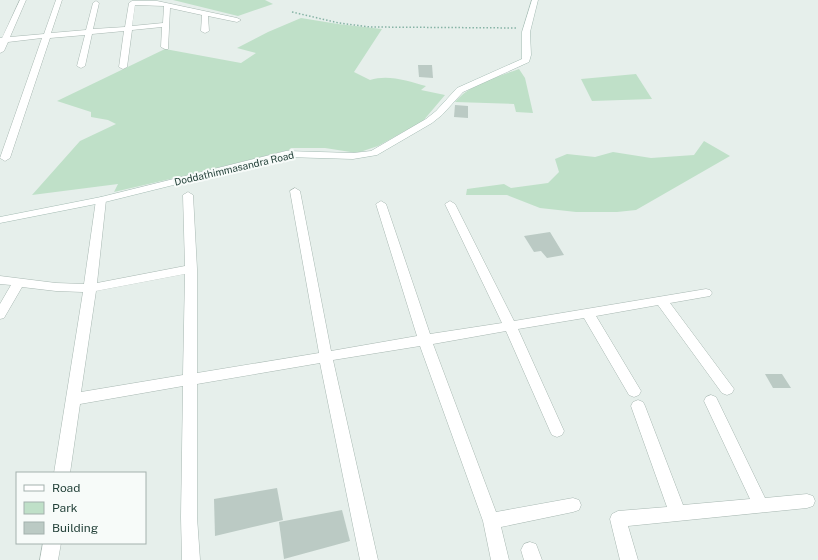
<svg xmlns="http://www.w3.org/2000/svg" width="818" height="560" viewBox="0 0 818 560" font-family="'Public Sans',sans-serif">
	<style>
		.green { fill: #bfe0c8 }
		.building { fill: #bbcac4 }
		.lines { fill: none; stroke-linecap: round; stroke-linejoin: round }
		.street-casing { stroke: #a8b8b2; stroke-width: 1 }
		.secondary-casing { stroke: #a4bbb3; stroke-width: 1 }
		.path { stroke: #86b3a5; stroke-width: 1.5; stroke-dasharray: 1.5 2; stroke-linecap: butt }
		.street { fill: #fff; fill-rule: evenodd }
		.secondary { fill: #fff; fill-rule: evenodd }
		.labels { text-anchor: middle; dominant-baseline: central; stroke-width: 4; stroke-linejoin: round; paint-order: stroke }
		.far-street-label { font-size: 10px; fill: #24423a; stroke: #f7fbf9 }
	</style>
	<rect width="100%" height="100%" fill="#e6efeb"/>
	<g class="green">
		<path d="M173 0H265L273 4 238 16Z"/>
		<path d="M301 18 338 24 382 29 354 72 370 80C388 74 408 81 426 86L421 90 445 95 423 121 378 146 357 153 325 148H291L289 150 196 173 114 192 118 184 32 195 80 141 116 124 108 120 91 117V112L57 101 165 49 241 63 256 53 237 48 268 32Z"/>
		<path d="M519 69 525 78 533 113 516 112 514 104 455 102C471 83 497 77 519 69Z"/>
		<path d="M636 74 652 99 592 101 581 79Z"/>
		<path d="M704 141 730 156 636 210 617 212H576L540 208 507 195H466L467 189 504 184 511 188 548 183 559 172 555 159 567 154 595 157 613 152 651 158 694 155Z"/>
	</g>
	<g class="building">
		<path d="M418 65H432L433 78 419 77Z"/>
		<path d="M455 105 468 106V118L454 117Z"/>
		<path d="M550 232 564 255 547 258 541 251 534 252 524 236Z"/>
		<path d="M765 374H782L791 388H773Z"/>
		<path d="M277 488 283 520 215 536 214 499Z"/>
		<path d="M342 510 350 541 284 559 279 522Z"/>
	</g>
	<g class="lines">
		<defs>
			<g id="street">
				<path d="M20 0H26L10 37 44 34 56 0H62L51 33 86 30 93 3 96 1 99 3 93 29 125 27 129 3 132 1H157L237 18 241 20 237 22 208 16 209 31 205 33 201 31 202 15 170 8 168 49H165L161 47 162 27 132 30 127 67 123 69 119 67 124 31 92 34 85 66 81 68 77 66 85 35 50 38 10 158 5 161 0 158 42 38 8 42 4 51 0 53V38H2ZM135 5 164 6 163 23 132 26Z"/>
				<path d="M295 188 300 191 331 351 417 336 376 204 381 201 386 204 430 334 502 323 445 204 450 201 455 204 514 321 706 289 710 290 712 293 710 296 670 303 734 389 732 393 727 395 722 393 658 305 596 316 641 391 639 395 634 397 629 395 584 318 518 329 564 431 562 435 557 437 552 435 550 431 506 331 433 344 496 512 573 498 579 500 581 505 579 510 573 512 501 527 509 560H491L483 521 420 346 333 360 378 560H360L320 363 197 384V517L200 560H182L181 517 183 386 80 404 70 473H54L83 292 56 291 22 287 4 318 0 319V304L11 285 0 284V276L56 283 84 284 96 200 101 197 106 200 97 283 185 266 183 195 188 192 193 195 197 269V373L319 353 290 191ZM185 274 183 375 81 392 96 291Z"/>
				<path d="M711 395 716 397 765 498 807 494 813 496 815 501 813 506 807 508 628 526 638 560H620L610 519 612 514 618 511 667 507 631 406 633 402 638 400 643 402 645 406 683 505 750 499 704 401 706 397Z"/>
				<path d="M530 542 536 544 542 560H524L521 550 524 544Z"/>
				<path d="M43 543H61L58 560H40Z"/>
			</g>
			<path id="secondary" d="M532 0H538L530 32 531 55 529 62 463 92 442 115 432 123 377 155 353 159 286 157 101 203 0 223V217L101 197 286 151 353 153 371 151 426 119 436 111 457 88 522 59V32Z"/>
		</defs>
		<use href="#street" class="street-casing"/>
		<use href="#secondary" class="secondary-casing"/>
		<path class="path" d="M292 12 339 23 370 27 518 28"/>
		<use href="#street" class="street"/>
		<use href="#secondary" class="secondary"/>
	</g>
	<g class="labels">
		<g class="far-street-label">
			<text transform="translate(234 168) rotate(-13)">Doddathimmasandra Road</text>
		</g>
	</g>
	<rect x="16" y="472" width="130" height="72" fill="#f7fbf9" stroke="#a3b1ad"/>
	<rect x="24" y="485" width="20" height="6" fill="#ffffff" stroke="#a3b1ad"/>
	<text x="52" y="492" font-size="12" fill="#24423a">Road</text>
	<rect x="24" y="502" width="20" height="12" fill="#bfe0c8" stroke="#a3b1ad"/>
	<text x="52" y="512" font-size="12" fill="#24423a">Park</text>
	<rect x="24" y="522" width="20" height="12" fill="#bbcac4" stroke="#a3b1ad"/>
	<text x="52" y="532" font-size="12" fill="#24423a">Building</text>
</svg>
